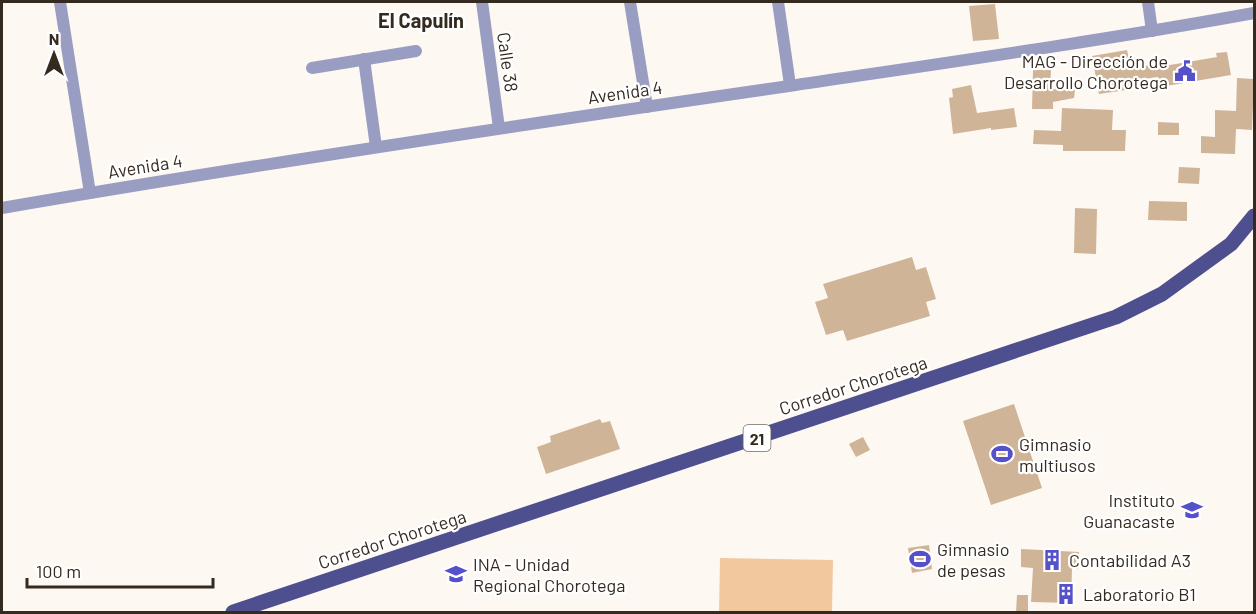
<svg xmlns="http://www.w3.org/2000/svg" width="1256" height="614" viewBox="0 0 1256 614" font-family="Barlow,sans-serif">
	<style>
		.pitch { fill: #f2c99e }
		.building { fill: #d0b498 }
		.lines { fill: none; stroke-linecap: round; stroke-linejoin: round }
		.minor { stroke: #999dc1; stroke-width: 12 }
		.primary { stroke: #4d4f8e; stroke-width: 15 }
		.labels { text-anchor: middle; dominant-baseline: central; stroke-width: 4.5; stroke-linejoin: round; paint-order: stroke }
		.shield { fill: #fff; stroke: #726a62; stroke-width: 1.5 }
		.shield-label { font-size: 16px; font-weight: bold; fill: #352a1f }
		.poi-label { font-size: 18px; fill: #352a1f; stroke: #fff; text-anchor: start }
		.street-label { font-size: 18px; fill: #352a1f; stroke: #fff }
		.neighbourhood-label { font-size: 20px; font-weight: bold; fill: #352a1f; stroke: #fff }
	</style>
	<rect width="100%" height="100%" fill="#fef8f3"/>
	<path class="pitch" d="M720 558 833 560 832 612H719Z"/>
	<g class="building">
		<path d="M995 4 999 39 973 41 969 6Z"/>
		<path d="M1127 50 1131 68 1164 63V66L1217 57 1216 53 1227 52 1231 75 1160 87 1158 77 1131 81 1133 89 1099 94 1092 56Z"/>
		<path d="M1033 70H1051L1050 89 1075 90 1074 98 1053 102V109H1032Z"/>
		<path d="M1237 78 1254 79 1252 130 1236 129 1235 154 1201 153V136L1215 137V110L1236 111Z"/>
		<path d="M971 85 977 113 1014 108 1017 127 991 130V128L953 134 949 98 953 97 952 89Z"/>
		<path d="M1062 108 1113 110 1112 130H1126L1125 151H1063V145L1033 144 1034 130 1061 131Z"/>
		<path d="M1158 122 1179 123V135H1158Z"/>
		<path d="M1179 167 1200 168 1199 184 1178 183Z"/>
		<path d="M1149 201 1187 202V221L1148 220Z"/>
		<path d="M1075 208 1097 209 1096 254 1074 253Z"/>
		<path d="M912 257 916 270 926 267 936 299 926 302 930 316 847 341 843 330 826 335 815 302 828 298 823 284Z"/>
		<path d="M1014 404 1042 488 991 505 963 421Z"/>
		<path d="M600 419 602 423 610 421 620 449 546 474 537 447 551 442 550 436Z"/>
		<path d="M863 437 870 450 856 457 849 444Z"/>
		<path d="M929 545 932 569 912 573 908 548Z"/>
		<path d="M1021 549 1079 552 1078 569H1072L1071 603 1031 602 1033 568 1021 567Z"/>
		<path d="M1017 595H1028V612H1016Z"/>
	</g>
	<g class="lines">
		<g class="minor">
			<path d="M60 2 90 193"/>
			<path d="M482 2 499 128"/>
			<path d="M630 2 647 107"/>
			<path d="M778 2 790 85"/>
			<path d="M1148 2 1152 31"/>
			<path d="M364 59 376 147"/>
			<path d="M312 68 416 51"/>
			<path d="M2 208C263 163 526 124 789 86 944 63 1100 41 1254 13"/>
		</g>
		<path class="primary" d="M233 612 1116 317 1162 294 1231 244 1254 216"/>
	</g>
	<defs>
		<symbol id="civic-bare" viewBox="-9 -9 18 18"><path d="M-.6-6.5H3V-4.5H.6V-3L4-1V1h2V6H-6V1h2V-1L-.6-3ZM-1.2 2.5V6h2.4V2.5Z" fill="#5751c9" stroke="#fff" stroke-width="2.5" paint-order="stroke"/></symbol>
		<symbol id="stadium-bare" viewBox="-9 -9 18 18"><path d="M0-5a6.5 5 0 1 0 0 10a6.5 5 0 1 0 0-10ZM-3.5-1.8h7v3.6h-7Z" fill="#5751c9" stroke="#fff" stroke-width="2.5" paint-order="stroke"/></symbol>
		<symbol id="school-bare" viewBox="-9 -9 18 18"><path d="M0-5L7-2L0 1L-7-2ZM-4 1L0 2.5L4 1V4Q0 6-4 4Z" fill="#5751c9" stroke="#fff" stroke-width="2.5" paint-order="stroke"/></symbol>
		<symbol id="building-bare" viewBox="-9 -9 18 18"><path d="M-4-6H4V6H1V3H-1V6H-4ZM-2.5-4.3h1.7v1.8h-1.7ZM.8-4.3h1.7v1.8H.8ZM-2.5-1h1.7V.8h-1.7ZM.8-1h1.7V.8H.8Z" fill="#5751c9" stroke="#fff" stroke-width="2.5" paint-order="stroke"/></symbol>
		<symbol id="university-bare" viewBox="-9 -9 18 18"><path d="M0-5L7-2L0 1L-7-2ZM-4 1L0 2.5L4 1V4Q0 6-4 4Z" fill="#5751c9" stroke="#fff" stroke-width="2.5" paint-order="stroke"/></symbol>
	</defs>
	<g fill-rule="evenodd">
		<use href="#civic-bare" x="1170" y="56" width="30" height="30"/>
		<use href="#stadium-bare" x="987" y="439" width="30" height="30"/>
		<use href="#school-bare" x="1177" y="495" width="30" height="30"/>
		<use href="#stadium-bare" x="905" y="544" width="30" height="30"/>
		<use href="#building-bare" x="1037" y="545" width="30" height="30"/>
		<use href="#university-bare" x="441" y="559" width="30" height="30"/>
		<use href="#building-bare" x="1051" y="579" width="30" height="30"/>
	</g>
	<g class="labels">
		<rect class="shield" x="743.5" y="425" width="27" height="26" rx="4.5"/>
		<g class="shield-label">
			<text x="757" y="438">21</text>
		</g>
		<g class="poi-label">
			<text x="1168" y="61" text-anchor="end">MAG - Dirección de<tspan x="1168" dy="21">Desarrollo Chorotega</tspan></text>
			<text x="1019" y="444">Gimnasio<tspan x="1019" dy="21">multiusos</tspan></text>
			<text x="1175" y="500" text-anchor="end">Instituto<tspan x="1175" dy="21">Guanacaste</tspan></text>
			<text x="937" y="549">Gimnasio<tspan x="937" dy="21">de pesas</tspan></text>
			<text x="1069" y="560">Contabilidad A3</text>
			<text x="473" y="564">INA - Unidad<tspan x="473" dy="21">Regional Chorotega</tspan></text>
			<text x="1083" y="594">Laboratorio B1</text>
		</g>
		<g class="street-label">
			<text transform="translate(508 62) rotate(82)">Calle 38</text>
			<text transform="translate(625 92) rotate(-8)">Avenida 4</text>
			<text transform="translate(145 166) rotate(-9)">Avenida 4</text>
			<text transform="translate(853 385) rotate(-18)">Corredor Chorotega</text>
			<text transform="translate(392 539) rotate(-18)">Corredor Chorotega</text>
		</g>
		<g class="neighbourhood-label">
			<text x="421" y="20">El Capulín</text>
		</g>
	</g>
	<rect width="1256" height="614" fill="none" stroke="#352a1f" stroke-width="6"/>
	<g transform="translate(54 54)" stroke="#ffffff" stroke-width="4.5" paint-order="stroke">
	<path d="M0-4.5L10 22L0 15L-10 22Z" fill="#352a1f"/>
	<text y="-9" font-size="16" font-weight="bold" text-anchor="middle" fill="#352a1f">N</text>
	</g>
	<path d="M27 578v9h186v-9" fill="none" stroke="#352a1f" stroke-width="3"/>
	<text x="36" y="578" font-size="18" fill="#352a1f" stroke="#ffffff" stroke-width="4.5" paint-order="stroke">100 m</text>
</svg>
